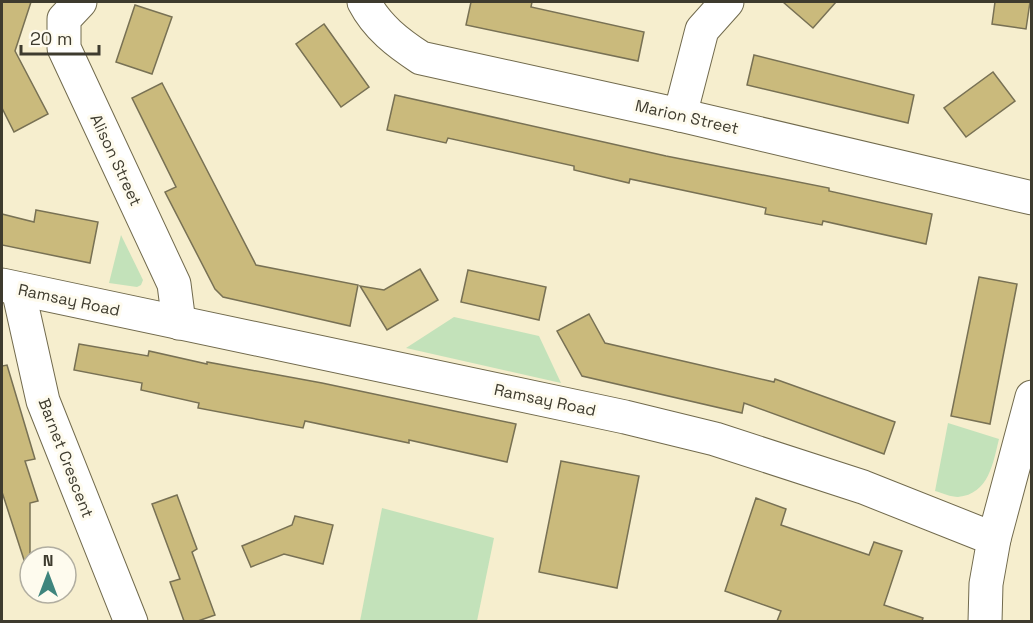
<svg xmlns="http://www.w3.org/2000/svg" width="1033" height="623" viewBox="0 0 1033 623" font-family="'Space Grotesk',sans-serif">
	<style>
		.green { fill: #c3e2ba }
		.building { fill: #caba7c; stroke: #787154; stroke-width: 1.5 }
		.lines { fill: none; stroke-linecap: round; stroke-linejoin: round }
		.minor-casing { stroke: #716a4d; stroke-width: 35 }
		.minor { stroke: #fff; stroke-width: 33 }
		.labels { text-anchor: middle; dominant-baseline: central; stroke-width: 6; stroke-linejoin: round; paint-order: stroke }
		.street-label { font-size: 16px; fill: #3e3b2e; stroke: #fefbee }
	</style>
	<rect width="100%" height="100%" fill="#f6eece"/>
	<g class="green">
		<path d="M121 235 143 280 141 285 137 287 109 283Z"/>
		<path d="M454 317 539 336 561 383 406 348Z"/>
		<path d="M948 423 999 439C993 463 989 494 958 497 951 497 942 493 935 491Z"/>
		<path d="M382 508 494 538 477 621H360Z"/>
	</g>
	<g class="building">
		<path d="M2 2H31L15 51 48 114 14 132 2 108Z"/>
		<path d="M471 2H532L531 7 644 32 638 61 466 25Z"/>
		<path d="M783 2H836L813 28Z"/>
		<path d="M995 2H1030L1026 29 992 24Z"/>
		<path d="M135 5 172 17 152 74 116 62Z"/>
		<path d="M324 24 369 87 341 107 296 44Z"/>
		<path d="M754 55 914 95 908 123 747 85Z"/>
		<path d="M993 72 1015 101 966 137 944 108Z"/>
		<path d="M162 83 256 265 358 285 350 326 223 297 215 289 165 192 176 187 132 98Z"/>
		<path d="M395 95 666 156 829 188V191L932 214 926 244 823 221 822 225 765 214 766 208 630 179 629 183 574 170V166L448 138 446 143 387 130Z"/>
		<path d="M36 210 98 222 90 263 2 245V214L34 222Z"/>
		<path d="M420 269 438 300 387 330 360 286 384 290Z"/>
		<path d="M468 270 546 287 539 320 461 302Z"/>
		<path d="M979 277 1017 284 990 424 951 416Z"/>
		<path d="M589 314 605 343 774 382 775 379 895 422 884 454 744 403 742 413 582 376 557 331Z"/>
		<path d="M79 344 148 356 149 351 207 364V362L322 383 516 424 507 462 409 440V443L305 421 303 428 198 408 199 403 141 390 142 383 74 370Z"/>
		<path d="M7 365 35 459 25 461 38 501 30 503V565L26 566 2 492V366Z"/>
		<path d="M561 461 639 476 617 588 539 572Z"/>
		<path d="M177 495 197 549 192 552 215 615 198 621H184L170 582 180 579 152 504Z"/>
		<path d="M756 498 786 509 781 525 869 555 874 542 902 551 884 605 923 618 922 621H777L781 611 725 591Z"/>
		<path d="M295 516 333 525 323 564 284 554 251 567 242 546 292 525Z"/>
	</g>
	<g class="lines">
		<defs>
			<g id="minor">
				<path d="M80 2 64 19V48L174 284 179 323"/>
				<path d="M364 2C377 27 398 43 421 58L680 115 1032 198"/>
				<path d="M680 115 702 30 727 2"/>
				<path d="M2 285 625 417 715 439 863 487 994 539 986 584 985 622"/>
				<path d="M18 289 43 401 131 622"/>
				<path d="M994 539 1032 397"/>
			</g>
		</defs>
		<use href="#minor" class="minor-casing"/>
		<use href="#minor" class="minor"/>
	</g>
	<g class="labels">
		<g class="street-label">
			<text transform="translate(687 117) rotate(13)">Marion Street</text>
			<text transform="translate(116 160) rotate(65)">Alison Street</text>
			<text transform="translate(69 300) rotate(12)">Ramsay Road</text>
			<text transform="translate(545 400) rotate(12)">Ramsay Road</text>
			<text transform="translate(66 458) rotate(69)">Barnet Crescent</text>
		</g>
	</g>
	<rect width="1033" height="623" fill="none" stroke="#3e3b2e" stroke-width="6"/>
	<g transform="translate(48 575)"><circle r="28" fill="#fefbee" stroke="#b1aea1" stroke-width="1.5"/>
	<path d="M0-4.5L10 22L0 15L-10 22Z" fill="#3f857d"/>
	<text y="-9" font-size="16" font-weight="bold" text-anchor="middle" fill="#3e3b2e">N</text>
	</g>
	<path d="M21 45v9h78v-9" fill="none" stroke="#3e3b2e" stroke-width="3"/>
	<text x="30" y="45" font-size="18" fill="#3e3b2e" stroke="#fefbee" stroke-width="4.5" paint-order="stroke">20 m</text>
</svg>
